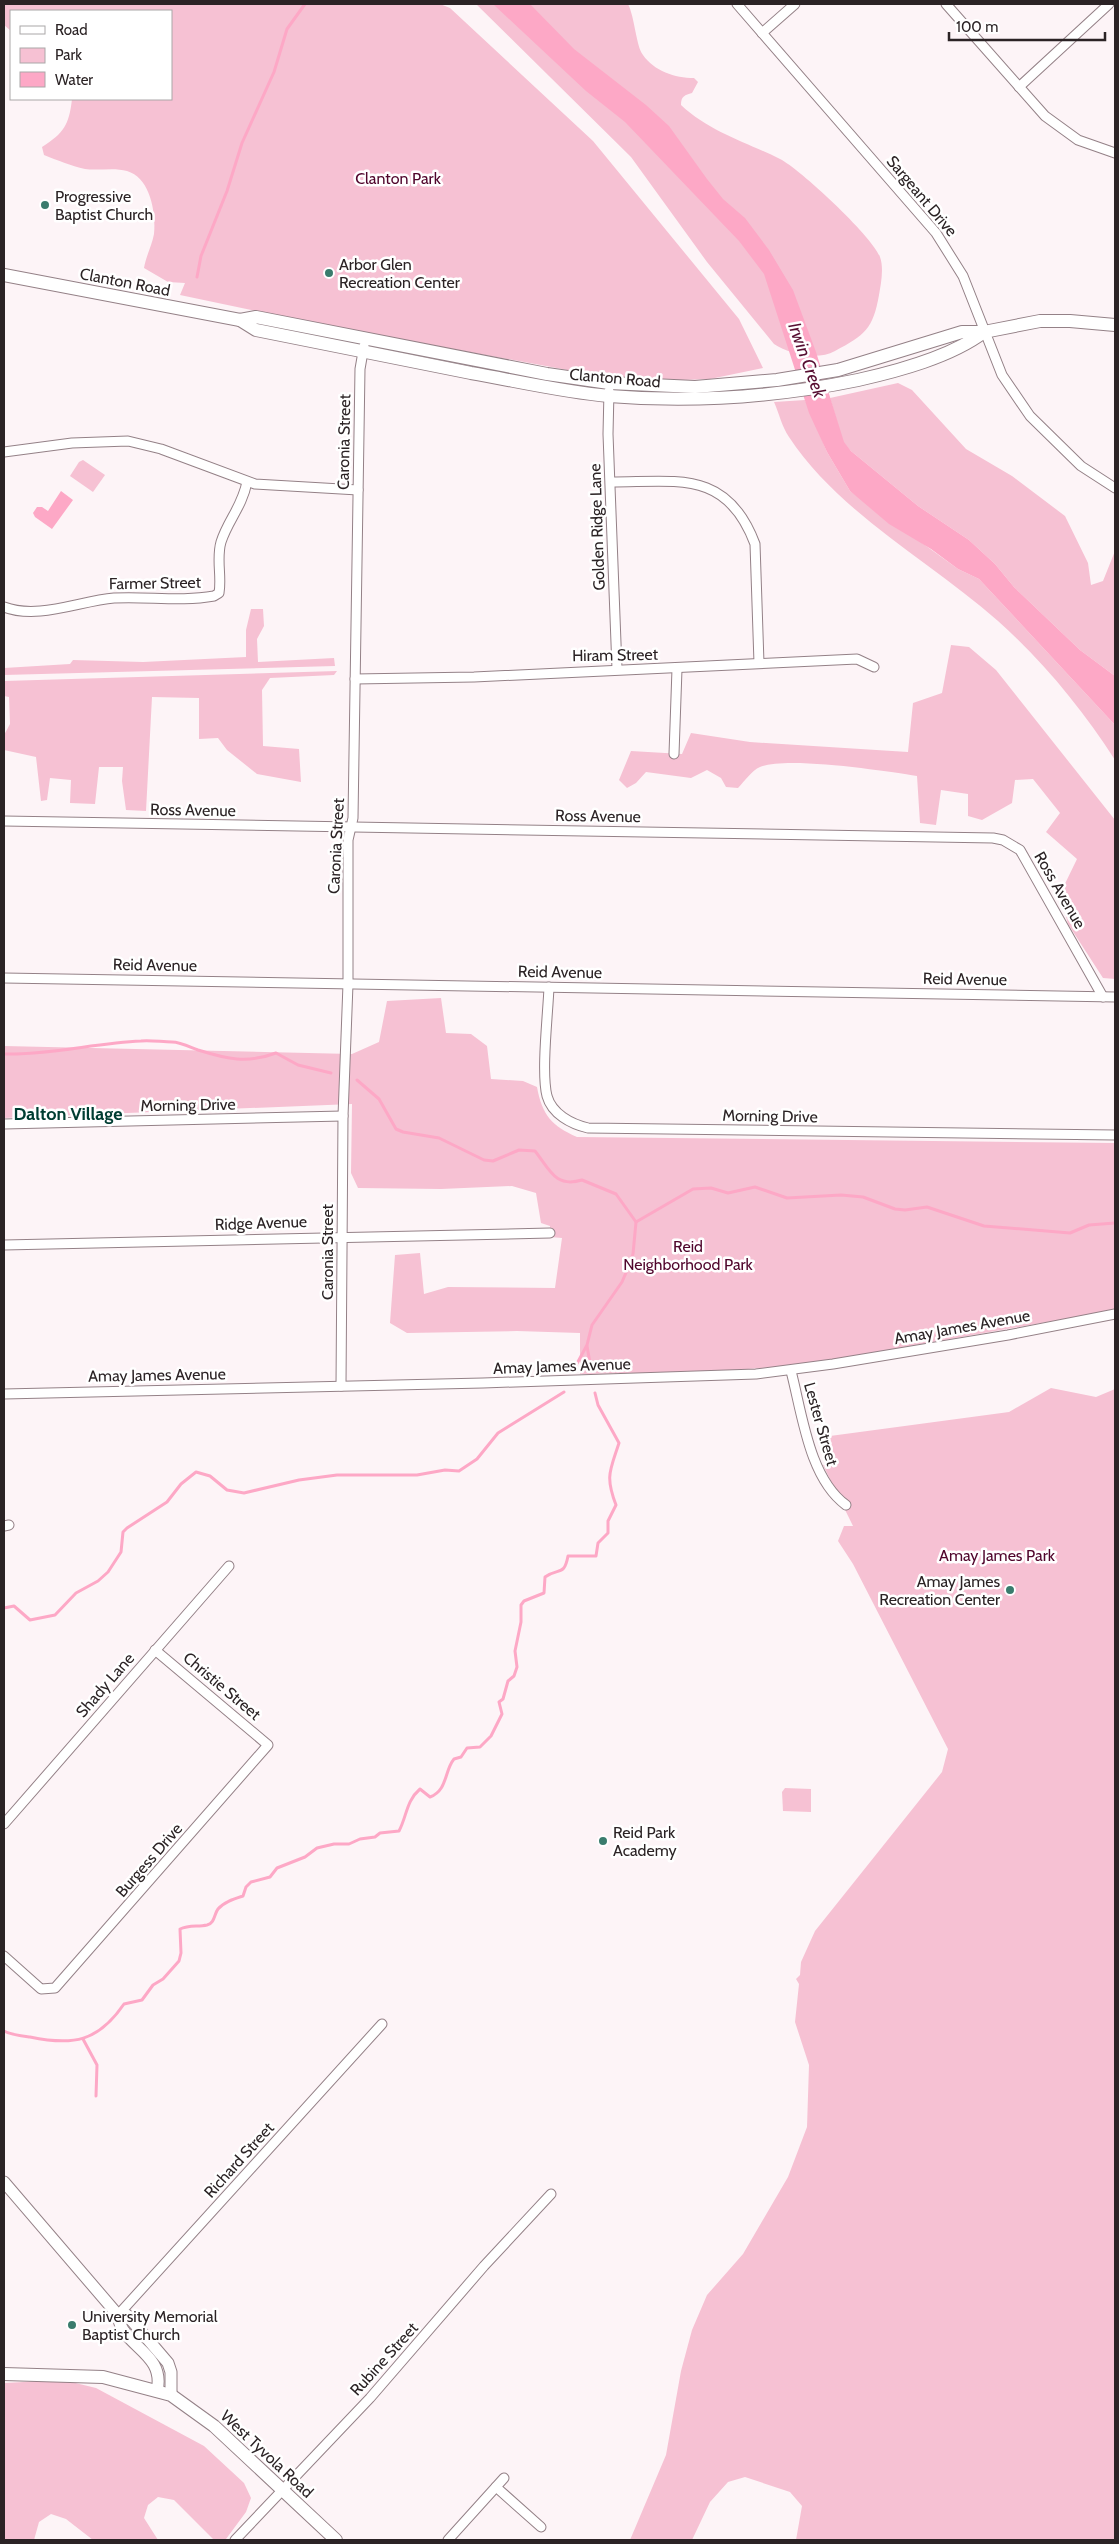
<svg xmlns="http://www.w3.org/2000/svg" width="1119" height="2544" viewBox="0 0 1119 2544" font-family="Cabin,sans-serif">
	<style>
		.green { fill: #f6c1d3 }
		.water { fill: #fda8c6 }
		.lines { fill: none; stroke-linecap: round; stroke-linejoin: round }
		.stream { stroke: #fda8c6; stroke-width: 3 }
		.minor-casing { stroke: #948187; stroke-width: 11 }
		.tertiary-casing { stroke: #948187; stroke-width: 13 }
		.secondary-casing { stroke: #948187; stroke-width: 14 }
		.minor { stroke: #fff; stroke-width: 9 }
		.tertiary { stroke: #fff; stroke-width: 11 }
		.secondary { stroke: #fff; stroke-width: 12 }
		.poi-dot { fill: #3a7c6d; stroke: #fff; stroke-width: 2 }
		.labels { text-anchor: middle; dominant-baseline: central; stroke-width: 5; stroke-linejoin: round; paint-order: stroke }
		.park-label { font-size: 16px; fill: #50052c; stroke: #fff }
		.poi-label { font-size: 16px; fill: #2b2325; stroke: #fff; text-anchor: start }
		.street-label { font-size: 16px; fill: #2b2325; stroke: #fff }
		.water-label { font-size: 18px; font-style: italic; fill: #570e31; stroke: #fff }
		.neighbourhood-label { font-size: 18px; font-weight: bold; fill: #003d32; stroke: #fff }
	</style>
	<rect width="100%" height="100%" fill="#fdf4f7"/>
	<g class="green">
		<path d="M4 4H440L450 8 593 141 739 319 763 368 710 379 681 380 600 376 333 327 180 295 185 283 168 282 144 268C146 256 152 245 154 234 156 214 151 178 127 171 114 167 98 171 85 169 71 166 57 160 44 155L42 147C64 133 69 125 72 99H171V11H11V31L4 25Z"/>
		<path d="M476 4H628C635 18 636 46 643 55 654 71 675 78 694 78L698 82 692 93C685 95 681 96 681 105 710 132 746 142 780 159 800 169 873 237 880 257 884 268 881 284 879 295 873 329 865 335 835 351 817 361 790 354 774 344L707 262 631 157Z"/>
		<path d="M898 383 912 390 966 449 1012 476 1065 516 1088 563 1091 585 1103 581 1115 551V676L1080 650 1014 587 995 564 969 540 918 506 851 451 843 442 830 398Z"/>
		<path d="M805 400 827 452 850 491 958 569 979 579 1115 725V760C1083 710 1043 661 998 621 930 561 840 514 789 437 782 427 779 413 774 402Z"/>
		<path d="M83 460 105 475 93 492 70 476 79 462Z"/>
		<path d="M251 609H263L264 626 257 639 258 662 334 658 335 666 4 675V668L70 664 73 660 143 662 246 657V630Z"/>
		<path d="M951 645 969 647 996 670 1115 820V979L1103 978 1068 924 1060 894 1077 859 1046 832 1060 813 1033 779 1015 780 1012 803 982 820 968 816V794L941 790 936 825 920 823 917 776C885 771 787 756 760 767 752 770 744 782 738 788L726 787 721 778 707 770 691 778 646 772 636 783 627 788 619 780 631 751 682 754 691 733 750 742 908 752 913 703 942 693Z"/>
		<path d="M337 671 334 675 270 678 262 690 263 746 299 749 301 782 257 774 227 750 218 738 199 739V698L152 697 146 811 126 810 122 781 123 767H99L95 804 70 803 71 780 50 778 47 800 41 801 36 757 4 750V735L10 724 9 697 4 696V681Z"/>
		<path d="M441 998 446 1033 471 1034 487 1046 491 1079 523 1081 537 1087C542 1115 552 1126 577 1137L1115 1143V1310L803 1365 707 1372 580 1374V1333L517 1331 407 1333 390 1323 395 1255 420 1253 424 1294 448 1287 555 1288 562 1238 550 1237V1226L541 1223 536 1193 512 1186 441 1189 358 1188 351 1173 352 1104 4 1118V1046L352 1054 379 1042 387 1001Z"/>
		<path d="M1051 1388 1096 1397 1115 1389V2540H796L802 2506 790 2492 745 2477 728 2482 710 2502 692 2540H630L666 2455 681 2371 692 2330 707 2295 743 2254 788 2177 807 2127 809 2065 795 2022 799 1984 796 1979 800 1975 801 1962 815 1931 942 1772 948 1749 853 1564 838 1541 844 1526H853L823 1465 829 1464 823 1448 830 1436 1009 1412Z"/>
		<path d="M785 1788 811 1789V1812L783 1811 782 1792Z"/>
		<path d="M63 2380 96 2388 204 2446 244 2483 251 2498 246 2512 226 2539H213L174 2500 158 2497 148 2505 144 2518 158 2540H93L66 2519 51 2514 39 2522 34 2540H4V2383Z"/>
	</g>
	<g class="water">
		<path d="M493 4H530L574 49 646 105 669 126 707 179 723 199 745 218 769 250 793 290 816 352 844 442 851 451 918 506 969 540 995 564 1014 587 1080 650 1115 676V725L979 579 958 569 931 549 889 524 850 491 827 452 809 413 764 274 739 241 625 122 586 91Z"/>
		<path d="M61 491 73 500 52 529 35 517 33 513 37 507H42L48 511Z"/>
	</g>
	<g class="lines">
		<g class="stream">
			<path d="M197 277 201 256 227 191 242 143 274 72 287 29 305 4"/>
			<path d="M4 1054C50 1055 95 1043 141 1041 151 1040 162 1042 172 1042 180 1042 190 1047 198 1050 227 1059 247 1064 276 1053L298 1065 331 1073"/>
			<path d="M357 1080 379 1099 396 1129 403 1132 439 1138 484 1160 493 1161 519 1150 535 1151C550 1170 555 1188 582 1180L616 1194 636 1222 633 1254 628 1268 622 1282 592 1325 587 1345 573 1371"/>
			<path d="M636 1222 693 1189 711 1188 728 1193 755 1187 787 1198 841 1195 863 1197 895 1209 905 1210 927 1207 984 1226 1070 1233 1089 1225 1115 1223"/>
			<path d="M587 1346 591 1369"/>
			<path d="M4 1608 14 1606 30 1620 55 1615 76 1593 98 1581 108 1572 121 1552 123 1532 127 1528 167 1502 181 1484 196 1472 210 1476 227 1490 244 1493 299 1480 337 1475H417L445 1470 459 1471 477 1459 498 1433 564 1392"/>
			<path d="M4 2031C11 2035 22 2036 30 2037 73 2046 98 2042 124 2004L142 2000 153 1985 163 1979 179 1961 181 1953 180 1929C189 1925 198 1927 207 1925 215 1923 214 1914 218 1909 224 1902 234 1899 243 1896L246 1887 251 1882 270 1877 277 1868 305 1857 317 1848 334 1844H349L360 1839 375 1837 380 1833 399 1831C407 1816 406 1801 420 1789L430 1797C448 1790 444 1771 454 1759L461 1757 467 1748 480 1747 491 1736 502 1714 499 1702 503 1699 508 1681 514 1676 517 1667 515 1651 521 1622V1605L524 1601 544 1593 545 1577C559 1567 564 1577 568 1556H596L598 1543 608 1533V1521L616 1505C605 1476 610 1471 619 1443L598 1405 595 1393"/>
			<path d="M83 2039 97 2065 96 2096"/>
		</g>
		<defs>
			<g id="minor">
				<path d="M737 4 936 233 963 276 1002 375 1030 416 1081 466 1115 488"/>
				<path d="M946 4 1045 116 1078 140 1115 153"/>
				<path d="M762 33 795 4"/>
				<path d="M1019 87 1109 4"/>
				<path d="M609 391 608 434 617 669"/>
				<path d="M4 452 72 443 128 441 161 449 255 484 358 490"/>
				<path d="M611 482C677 482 727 469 755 544L759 663"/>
				<path d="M4 607C38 620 79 601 114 598 147 596 181 602 214 596L219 593C222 576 216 559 221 542 228 520 242 507 247 482"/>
				<path d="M355 679 474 677 857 659 874 667"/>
				<path d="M674 754 677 669"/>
				<path d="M4 821 993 838 1003 840 1020 850 1103 997"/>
				<path d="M4 978 1115 997"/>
				<path d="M549 987C548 1014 541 1072 547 1096 552 1114 571 1124 588 1128L1115 1135"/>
				<path d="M4 1124 343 1116"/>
				<path d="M4 1245 550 1233"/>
				<path d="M791 1371C802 1413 809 1478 846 1505"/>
				<path d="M341 1386 343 1116 348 984V840L353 818 360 369 364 346"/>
				<path d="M4 1394 483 1383 756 1374 833 1364 1008 1335 1115 1314"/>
				<path d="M4 1526 9 1525"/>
				<path d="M4 1824 229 1566"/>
				<path d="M4 1956 41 1989 55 1988 268 1745 155 1650"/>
				<path d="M118 2315 382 2024"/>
				<path d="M496 2487 541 2527"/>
				<path d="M235 2540 370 2398 484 2266 551 2194"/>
				<path d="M448 2540 504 2478"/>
			</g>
			<g id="tertiary">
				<path d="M4 2182 118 2315C121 2347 166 2352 157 2391"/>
				<path d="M118 2315H127L168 2363 171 2372V2395"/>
			</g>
			<g id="secondary">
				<path d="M4 275 240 320 256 330C328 344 399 359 471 373 517 381 563 392 609 396 693 403 776 397 858 380 898 371 951 357 984 332"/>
				<path d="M240 320 256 317 547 374 609 383 695 387 777 380 838 370 962 332H984L1040 321H1070L1115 325"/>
				<path d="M4 2374 103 2377 171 2395 214 2426 336 2540"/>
			</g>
		</defs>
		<use href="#minor" class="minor-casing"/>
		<use href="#tertiary" class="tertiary-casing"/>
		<use href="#secondary" class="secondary-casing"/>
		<use href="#minor" class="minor"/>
		<use href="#tertiary" class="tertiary"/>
		<use href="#secondary" class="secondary"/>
	</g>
	<g class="poi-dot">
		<circle cx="45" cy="205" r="5"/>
		<circle cx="329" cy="273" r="5"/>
		<circle cx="1010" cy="1590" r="5"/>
		<circle cx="603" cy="1841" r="5"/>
		<circle cx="72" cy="2325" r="5"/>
	</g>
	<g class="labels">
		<g class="park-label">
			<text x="398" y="178">Clanton Park</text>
			<text x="688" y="1246">Reid<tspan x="688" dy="18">Neighborhood Park</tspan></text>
			<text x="997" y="1555">Amay James Park</text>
		</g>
		<g class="poi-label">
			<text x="55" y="196">Progressive<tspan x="55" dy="18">Baptist Church</tspan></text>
			<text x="339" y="264">Arbor Glen<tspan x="339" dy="18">Recreation Center</tspan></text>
			<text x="1000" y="1581" text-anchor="end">Amay James<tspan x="1000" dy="18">Recreation Center</tspan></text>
			<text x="613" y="1832">Reid Park<tspan x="613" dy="18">Academy</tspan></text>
			<text x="82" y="2316">University Memorial<tspan x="82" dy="18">Baptist Church</tspan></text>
		</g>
		<g class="street-label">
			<text transform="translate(922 196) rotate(50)">Sargeant Drive</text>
			<text transform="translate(125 282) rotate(11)">Clanton Road</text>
			<text transform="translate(615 378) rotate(5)">Clanton Road</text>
			<text transform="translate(344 442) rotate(-89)">Caronia Street</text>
			<text transform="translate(597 527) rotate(-92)">Golden Ridge Lane</text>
			<text transform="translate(155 583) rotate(-1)">Farmer Street</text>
			<text transform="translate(615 655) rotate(-1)">Hiram Street</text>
			<text transform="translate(193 810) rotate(1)">Ross Avenue</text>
			<text transform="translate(598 816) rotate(1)">Ross Avenue</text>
			<text transform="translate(336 846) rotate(-87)">Caronia Street</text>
			<text transform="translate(1060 890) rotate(60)">Ross Avenue</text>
			<text transform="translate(155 965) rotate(1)">Reid Avenue</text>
			<text transform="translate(560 972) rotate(1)">Reid Avenue</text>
			<text transform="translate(965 979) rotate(1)">Reid Avenue</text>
			<text transform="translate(188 1105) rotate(-1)">Morning Drive</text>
			<text transform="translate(770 1116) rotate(1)">Morning Drive</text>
			<text transform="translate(261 1223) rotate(-2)">Ridge Avenue</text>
			<text transform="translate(327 1252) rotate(-90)">Caronia Street</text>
			<text transform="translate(962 1327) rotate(-10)">Amay James Avenue</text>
			<text transform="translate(562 1366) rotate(-2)">Amay James Avenue</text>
			<text transform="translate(157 1375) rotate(-1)">Amay James Avenue</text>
			<text transform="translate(821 1424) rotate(74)">Lester Street</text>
			<text transform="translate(105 1685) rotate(-49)">Shady Lane</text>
			<text transform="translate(222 1686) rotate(40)">Christie Street</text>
			<text transform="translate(149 1860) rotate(-49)">Burgess Drive</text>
			<text transform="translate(239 2160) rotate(-48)">Richard Street</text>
			<text transform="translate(384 2359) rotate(-48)">Rubine Street</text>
			<text transform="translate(267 2454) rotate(43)">West Tyvola Road</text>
		</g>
		<g class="water-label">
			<text transform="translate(807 360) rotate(70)">Irwin Creek</text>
		</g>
		<g class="neighbourhood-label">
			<text x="68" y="1114">Dalton Village</text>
		</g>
	</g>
	<rect width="1119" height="2544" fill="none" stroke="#2b2325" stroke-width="10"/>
	<rect x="10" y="10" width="162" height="90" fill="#ffffff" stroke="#aaa7a8"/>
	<rect x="20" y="26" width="25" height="8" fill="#ffffff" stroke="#aaa7a8"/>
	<text x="55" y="35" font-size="15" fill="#2b2325">Road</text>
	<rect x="20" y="48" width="25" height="15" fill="#f6c1d3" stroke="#aaa7a8"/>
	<text x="55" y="60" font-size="15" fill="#2b2325">Park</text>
	<rect x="20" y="72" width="25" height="15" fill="#fda8c6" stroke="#aaa7a8"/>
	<text x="55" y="85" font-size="15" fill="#2b2325">Water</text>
	<path d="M949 32v8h156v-8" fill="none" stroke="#2b2325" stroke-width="2.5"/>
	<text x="956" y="32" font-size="15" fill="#2b2325" stroke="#ffffff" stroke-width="4" paint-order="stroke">100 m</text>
</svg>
